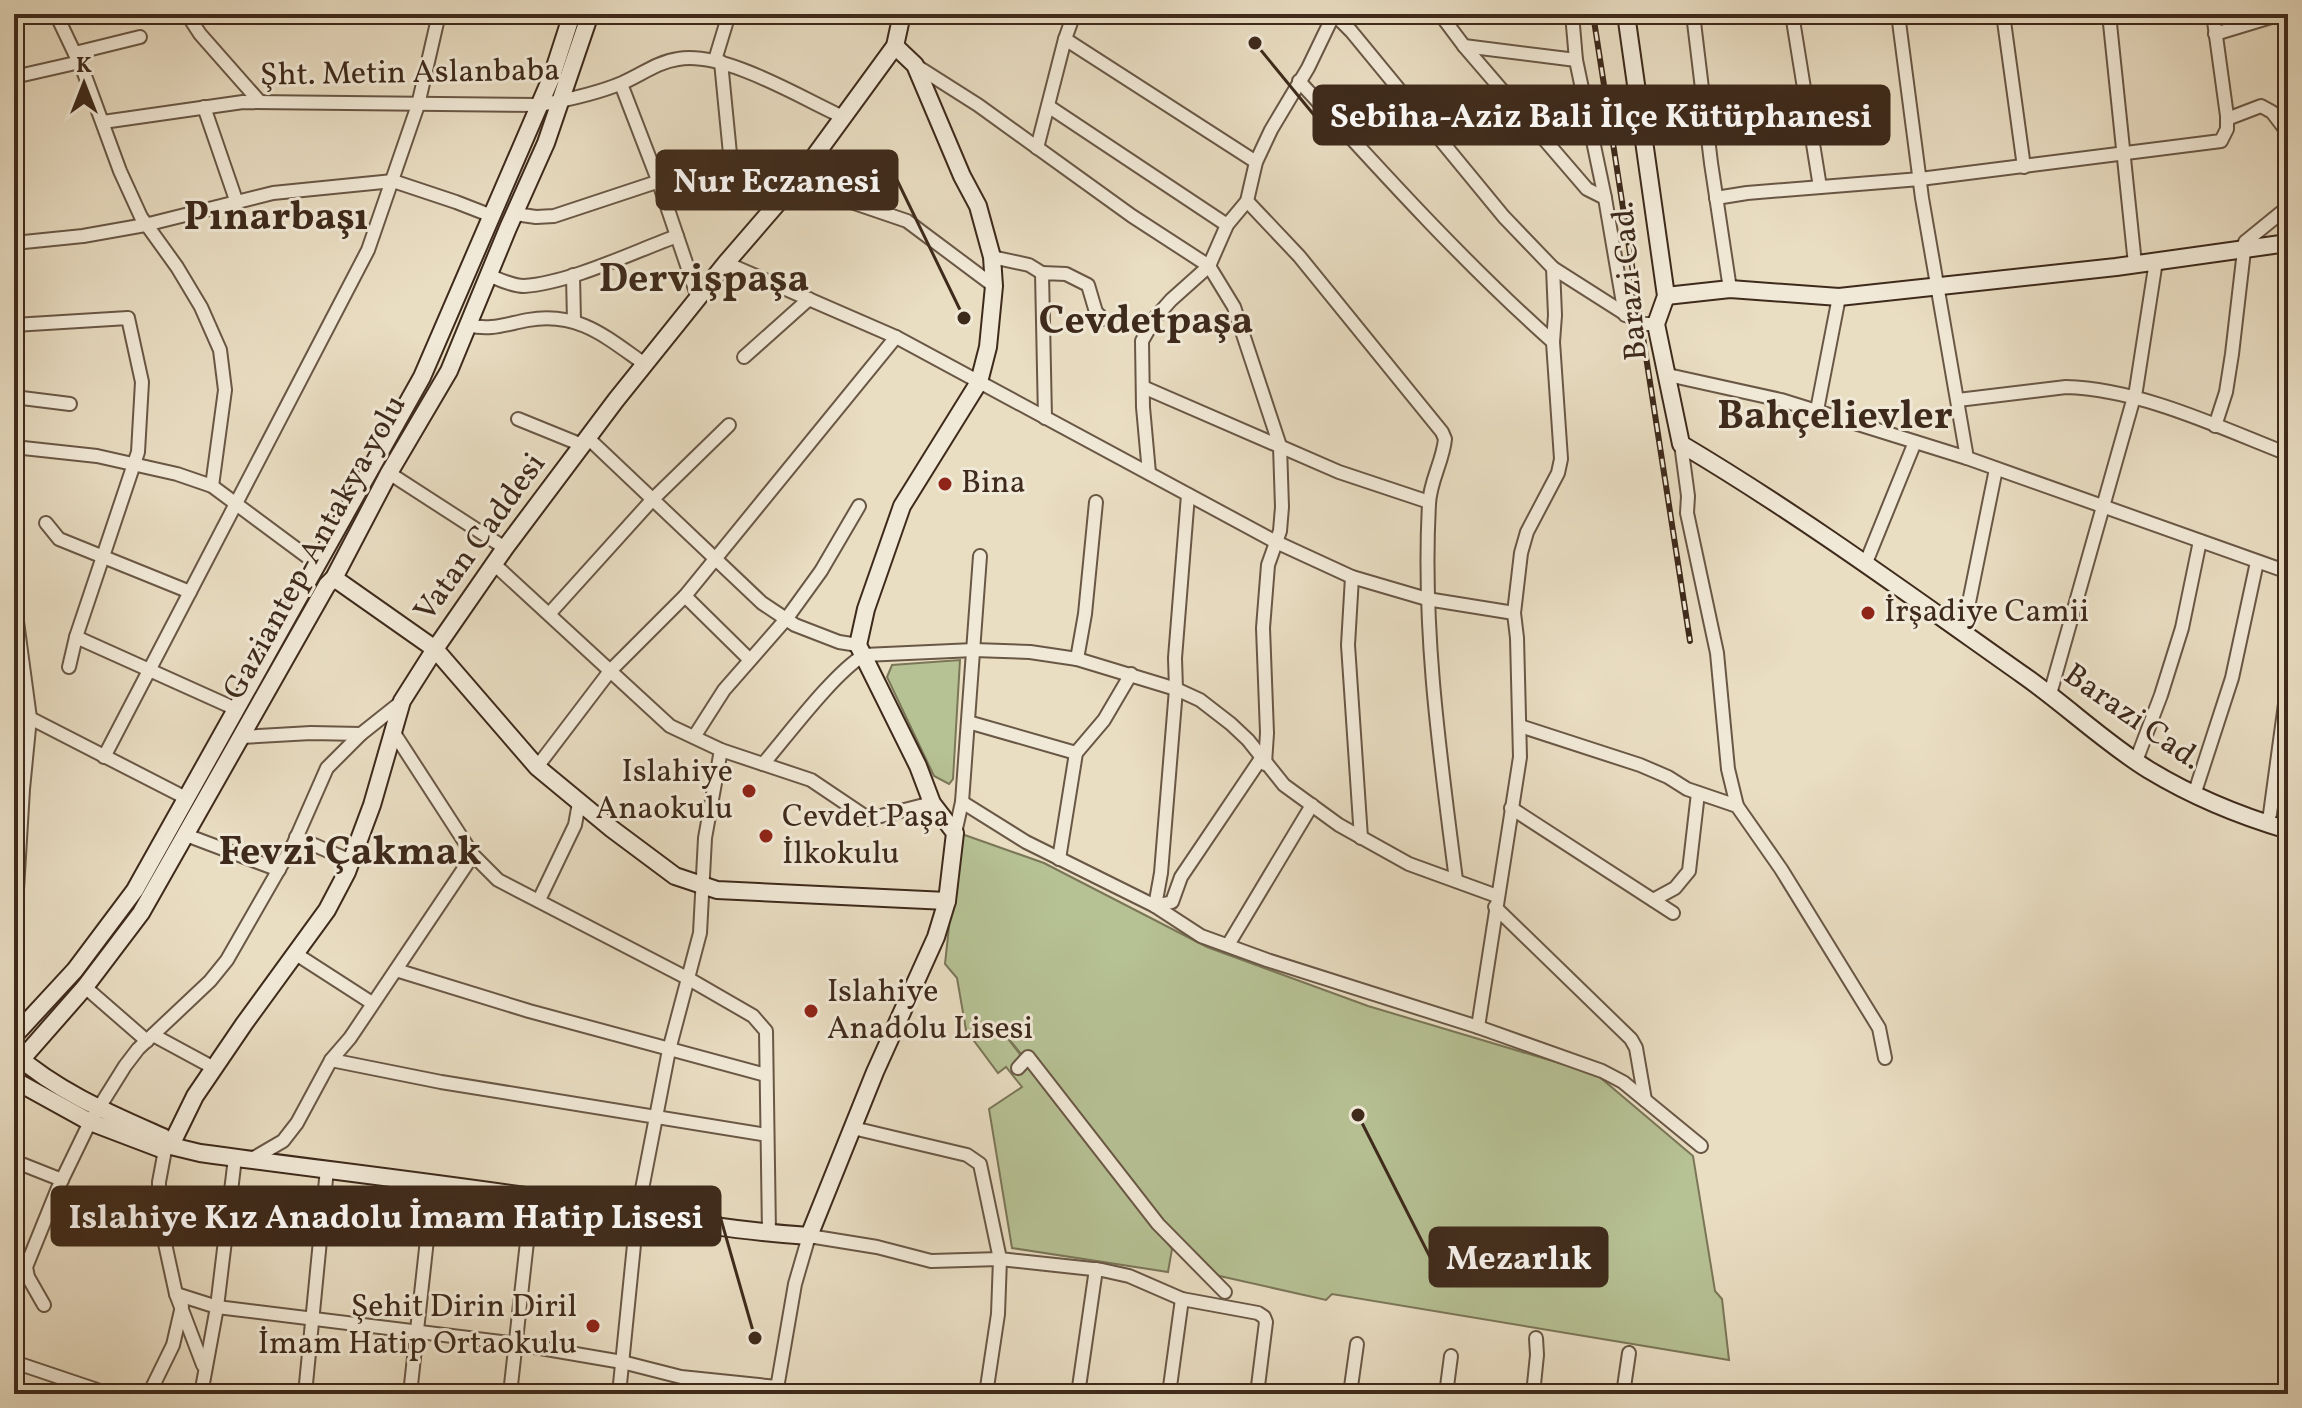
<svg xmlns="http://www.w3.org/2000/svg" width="2302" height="1408" viewBox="0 0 2302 1408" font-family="Vollkorn,serif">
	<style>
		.green { fill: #b6c194; stroke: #7a7658; stroke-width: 2 }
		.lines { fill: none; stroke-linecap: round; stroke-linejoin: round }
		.street-casing { stroke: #695745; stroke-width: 16 }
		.secondary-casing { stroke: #3e2a1b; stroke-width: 20 }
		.street { stroke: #f1e9d7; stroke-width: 12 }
		.secondary { stroke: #f1e9d7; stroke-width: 16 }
		.rail-casing { stroke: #3e2a1b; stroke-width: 6 }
		.rail { stroke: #f1e9d7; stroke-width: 3; stroke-dasharray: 9; stroke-linecap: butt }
		.poi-dot { fill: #8f2418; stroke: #f1e9d7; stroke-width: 3 }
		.labels { text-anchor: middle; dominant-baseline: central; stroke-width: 6; stroke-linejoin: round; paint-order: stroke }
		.street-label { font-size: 32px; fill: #3e2a1b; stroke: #f1e9d7 }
		.poi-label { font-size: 32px; fill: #3e2a1b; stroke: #f1e9d7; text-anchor: start }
		.district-label { font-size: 40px; font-weight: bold; fill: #3e2a1b; stroke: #f1e9d7 }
		.leader { fill: none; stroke: #3e2a1b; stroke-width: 3 }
		.callout-dot { fill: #3e2a1b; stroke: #f1e9d7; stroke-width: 3 }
		.callout { fill: #3e2a1b; stroke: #3e2a1b; stroke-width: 3 }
		.callout-label { font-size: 34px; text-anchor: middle; font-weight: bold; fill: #fff }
	</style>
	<rect width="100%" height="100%" fill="#e9ddc2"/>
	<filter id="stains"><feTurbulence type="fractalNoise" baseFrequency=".0025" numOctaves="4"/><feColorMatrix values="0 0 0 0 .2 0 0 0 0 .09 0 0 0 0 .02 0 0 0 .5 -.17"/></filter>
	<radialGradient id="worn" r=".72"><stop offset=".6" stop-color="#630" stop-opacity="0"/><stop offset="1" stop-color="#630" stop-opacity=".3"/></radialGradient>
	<g class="green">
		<path d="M960 660 953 779 949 784 934 776 887 677 892 665Z"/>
		<path d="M959 833 1044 863 1207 947 1368 1006 1596 1074 1693 1156 1715 1291 1722 1299 1729 1360 1332 1294 1326 1300 1202 1272 998 1026 1172 1249 1168 1272 1012 1248 989 1109 1022 1087 1006 1067 998 1073 966 1030 957 978 945 964Z"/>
	</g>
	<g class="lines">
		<defs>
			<g id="street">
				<path d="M56 14 84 73 120 171 141 217 177 267 201 307 220 350 225 390 212 486"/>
				<path d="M187 14 200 34 260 102"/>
				<path d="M1334 14 1351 31 1504 217 1553 268 1641 324H1656"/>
				<path d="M1440 14 1464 46 1587 189 1605 198"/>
				<path d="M1572 14 1576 60 1605 198 1625 315"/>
				<path d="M1693 14 1711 163 1730 289"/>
				<path d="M1792 14 1820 187"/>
				<path d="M1898 14 1922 198 1967 458 2288 572"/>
				<path d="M2003 14 2024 167"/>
				<path d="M2109 14 2135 264"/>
				<path d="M2215 34 2281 14"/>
				<path d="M1065 39 1256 162"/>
				<path d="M1464 46 1576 60"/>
				<path d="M75 53 140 37"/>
				<path d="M715 60 729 14"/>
				<path d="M721 62 731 164"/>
				<path d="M915 65 978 105 1132 216 1209 266 1234 307 1280 446 1282 507 1280 531 1268 565 1263 628 1267 733 1265 764"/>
				<path d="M14 77 80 62"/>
				<path d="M1299 81C1381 171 1462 261 1553 342"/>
				<path d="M621 84 658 180 698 298"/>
				<path d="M1048 106 1227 225"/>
				<path d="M204 107 237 203"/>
				<path d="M2227 119 2261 106 2272 112 2288 133"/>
				<path d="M103 122 243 102 539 105C567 100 596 94 622 83 641 75 657 62 678 59 725 51 799 97 843 117"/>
				<path d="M1037 148 1065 39 1074 14"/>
				<path d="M1716 198 1747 193 1920 179 2221 141 2227 129V116L2213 14"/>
				<path d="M1247 201 1299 256 1442 432 1445 439C1443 461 1430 481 1429 504 1422 630 1440 756 1456 880"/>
				<path d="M515 214 536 217 554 216 702 167 731 164 743 165 907 221 994 286"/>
				<path d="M14 243 83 236 145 225 273 193 393 181 456 202 492 216"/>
				<path d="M992 257 1029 265 1042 273"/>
				<path d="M726 263 896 337 1276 542 1352 577 1427 599 1514 613"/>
				<path d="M488 275C499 279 511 286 524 286 570 283 633 252 677 236"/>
				<path d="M573 275 574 321"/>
				<path d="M14 325 128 318 142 382 138 452 76 637 69 667"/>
				<path d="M468 325C491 331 506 324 528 320 579 311 607 338 646 365"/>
				<path d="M744 357 809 299"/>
				<path d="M1668 375 1781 400 1967 458"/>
				<path d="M1143 387 1339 472 1429 502"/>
				<path d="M14 397 70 404"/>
				<path d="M1958 400 2066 387C2140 389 2219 427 2288 454"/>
				<path d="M1817 410 1839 297"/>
				<path d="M1045 418 1042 273 1066 274 1088 285 1096 312 1103 319"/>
				<path d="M518 419 582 445"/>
				<path d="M2215 426 2226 392 2232 354 2245 242 2288 207"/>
				<path d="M589 439 762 603 795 625 839 642 858 645"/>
				<path d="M1681 444 1688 496 1687 513 1717 653 1728 769 1737 806"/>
				<path d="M14 447 97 456 177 474 212 486 317 564"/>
				<path d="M389 473 505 548"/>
				<path d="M1149 473 1143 407 1142 341 1155 318 1171 300 1209 266 1227 225 1247 201 1256 162 1271 130 1308 68 1334 14"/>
				<path d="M1188 495 1175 658 1176 689 1161 873 1155 906 1172 902 1181 877 1262 757"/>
				<path d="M46 523 59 539 190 592"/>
				<path d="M494 564 670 726 721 750 811 780 869 819 932 803"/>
				<path d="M1865 565 1915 442"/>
				<path d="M1352 577 1348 645 1361 838"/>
				<path d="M685 596 750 660"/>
				<path d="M14 599 30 718 23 789 14 940"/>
				<path d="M550 613 652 500 729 425"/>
				<path d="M1963 632 1996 469"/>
				<path d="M76 637 236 709"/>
				<path d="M1077 659 1085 614 1096 502"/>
				<path d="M2050 694 2136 390 2156 261"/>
				<path d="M30 718 186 798"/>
				<path d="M968 722 1076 753"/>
				<path d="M1520 726 1640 765 1668 777 1687 789 1737 806 1781 869 1879 1028 1885 1058"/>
				<path d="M394 733 473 855 498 880 689 979 753 1016 766 1031 769 1233"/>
				<path d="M241 737 311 733 361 734"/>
				<path d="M694 737 724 690 787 618 821 571 859 506"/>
				<path d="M104 757 368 250 418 105 439 14"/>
				<path d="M2136 761 2161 695 2182 628 2200 541"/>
				<path d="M763 764C788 735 833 674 864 655L974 650 1030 652 1077 659 1176 689 1200 700 1231 724 1248 740 1284 785 1339 825 1409 864 1497 896"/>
				<path d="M537 767 610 671 685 596 896 337"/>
				<path d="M2194 795 2232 678 2257 562"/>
				<path d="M962 802 1026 842 1155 906 1201 936 1267 960 1478 1027 1602 1071 1623 1082 1701 1146"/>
				<path d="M1511 808 1673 913"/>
				<path d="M2266 823 2270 814 2288 682"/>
				<path d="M955 833 962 802 980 556"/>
				<path d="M186 835 279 870"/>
				<path d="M296 837 351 861"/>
				<path d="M1059 859 1076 753 1104 720 1131 674"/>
				<path d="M539 900 575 825 579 803"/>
				<path d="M1653 900 1675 888 1689 871 1698 793"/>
				<path d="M1495 907 1631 1039 1636 1048 1645 1100"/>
				<path d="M1228 945 1312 805"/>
				<path d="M296 954 372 1003"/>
				<path d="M396 970 529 1011 766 1075"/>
				<path d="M85 987 147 1041"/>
				<path d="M1478 1027 1520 757 1517 638 1514 613 1521 553 1527 532 1558 473 1561 459 1553 342 1555 315 1553 268"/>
				<path d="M153 1035 214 1068"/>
				<path d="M331 1060 441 1082 767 1135"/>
				<path d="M1018 1068 1028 1057 1158 1224 1225 1292"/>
				<path d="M853 1128 967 1155 980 1164 1000 1259 998 1314 986 1394"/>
				<path d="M165 1150 159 1182V1203L164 1239 176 1294 203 1365"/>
				<path d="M252 1159 283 1141 297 1123 331 1060 350 1038 473 855"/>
				<path d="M14 1161 62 1180"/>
				<path d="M176 1294 217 1307 517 1344 622 1362 681 1377 777 1387"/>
				<path d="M44 1305 28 1277 26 1267 58 1188 90 1122 125 1066 138 1049 210 981 227 960 294 843 327 768 361 734 400 703"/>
				<path d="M14 1362 109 1394"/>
				<path d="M149 1394 173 1345 182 1306"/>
				<path d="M201 1394 217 1307 235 1158"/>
				<path d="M305 1394 327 1169"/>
				<path d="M410 1394 433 1185"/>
				<path d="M510 1394 532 1197"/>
				<path d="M619 1394 637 1215 669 1050 700 933 705 838 721 750"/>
				<path d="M776 1394 795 1284 809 1236 877 1247 931 1261 1000 1259 1102 1270 1129 1276 1182 1299 1258 1313 1264 1317 1266 1322 1257 1394"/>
				<path d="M1078 1394 1096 1269"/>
				<path d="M1169 1394 1182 1299"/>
				<path d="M1350 1394 1357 1344"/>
				<path d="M1446 1394 1451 1356"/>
				<path d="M1533 1394 1537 1355 1536 1338"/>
				<path d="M1623 1394 1629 1353"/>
			</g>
			<g id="secondary">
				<path d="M902 14 895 46 795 183 726 263 616 400 505 548 435 649 537 767 612 829 675 876 717 890 947 901"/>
				<path d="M1626 14 1666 296 1656 324 1681 444C1799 514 1911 596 2023 675 2066 705 2105 743 2149 770 2192 796 2240 816 2288 830"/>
				<path d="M1666 296 1730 289 1839 297 2116 267 2288 243"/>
				<path d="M14 1036 75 970 135 890 422 377 552 76 572 14"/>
				<path d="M15 1054C58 1092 111 1114 163 1137"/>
				<path d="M14 1068 85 987 141 913 327 585 334 578 389 473 449 371 508 228 546 143 590 14"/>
				<path d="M14 1080 90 1122 161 1149"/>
				<path d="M173 1141 195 1096 244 1024 327 910 347 872 372 805 402 701 435 649 334 578"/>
				<path d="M171 1146 200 1153C310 1168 421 1181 532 1197 624 1211 716 1230 809 1236L875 1072 936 937 947 901 955 833 932 803 918 766 858 645 866 609 902 506 979 382 988 347 994 286 992 257 978 206 962 176 915 65 895 46"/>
			</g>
		</defs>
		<use href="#street" class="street-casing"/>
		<use href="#secondary" class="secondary-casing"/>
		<use href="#street" class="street"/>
		<use href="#secondary" class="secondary"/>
		<defs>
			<path id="rail" d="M1593 14 1690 641"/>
		</defs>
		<use href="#rail" class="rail-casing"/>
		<use href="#rail" class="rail"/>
	</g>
	<g class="poi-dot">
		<circle cx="945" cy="484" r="8"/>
		<circle cx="1868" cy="613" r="8"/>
		<circle cx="749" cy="791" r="8"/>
		<circle cx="766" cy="836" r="8"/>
		<circle cx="811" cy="1011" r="8"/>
		<circle cx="593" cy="1326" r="8"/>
	</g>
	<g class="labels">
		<g class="street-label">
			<text transform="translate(410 74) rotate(-1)">Şht. Metin Aslanbaba</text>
			<text transform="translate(1631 281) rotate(-95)">Barazi Cad.</text>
			<text transform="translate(481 538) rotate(-54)">Vatan Caddesi</text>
			<text transform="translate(316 548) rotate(-61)">Gaziantep-Antakya yolu</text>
			<text transform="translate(2132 718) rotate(35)">Barazi Cad.</text>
		</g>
		<g class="poi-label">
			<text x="961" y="484">Bina</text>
			<text x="1884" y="613">İrşadiye Camii</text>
			<text x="733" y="773" text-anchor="end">Islahiye<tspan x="733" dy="37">Anaokulu</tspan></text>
			<text x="782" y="818">Cevdet Paşa<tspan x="782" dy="37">İlkokulu</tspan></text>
			<text x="827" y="993">Islahiye<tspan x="827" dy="37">Anadolu Lisesi</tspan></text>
			<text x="577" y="1308" text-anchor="end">Şehit Dirin Diril<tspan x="577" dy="37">İmam Hatip Ortaokulu</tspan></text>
		</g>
		<g class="district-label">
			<text x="276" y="219">Pınarbaşı</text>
			<text x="704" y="281">Dervişpaşa</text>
			<text x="1146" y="323">Cevdetpaşa</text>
			<text x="1835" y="418">Bahçelievler</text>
			<text x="350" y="854">Fevzi Çakmak</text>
		</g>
	</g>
	<path class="leader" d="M1255 43L1314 115M964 318L897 180M755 1338L720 1216M1358 1115L1430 1257"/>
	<g class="callout-dot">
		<circle cx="1255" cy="43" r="8"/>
		<circle cx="964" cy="318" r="8"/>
		<circle cx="755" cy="1338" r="8"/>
		<circle cx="1358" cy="1115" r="8"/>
	</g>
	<g class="callout">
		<rect x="1314" y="86" width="575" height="58" rx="8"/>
		<rect x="657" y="151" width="240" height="58" rx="8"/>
		<rect x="52" y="1187" width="668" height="58" rx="8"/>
		<rect x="1430" y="1228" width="177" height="58" rx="8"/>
	</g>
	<g class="callout-label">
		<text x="1601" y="127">Sebiha-Aziz Bali İlçe Kütüphanesi</text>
		<text x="777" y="192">Nur Eczanesi</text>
		<text x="386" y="1228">Islahiye Kız Anadolu İmam Hatip Lisesi</text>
		<text x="1519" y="1269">Mezarlık</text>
	</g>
	<rect width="2302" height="1408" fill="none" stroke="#e9ddc2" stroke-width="48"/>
	<rect x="16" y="16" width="2270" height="1376" fill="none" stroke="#3e2a1b" stroke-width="4"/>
	<rect x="24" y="24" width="2254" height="1360" fill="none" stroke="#3e2a1b" stroke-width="2"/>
	<g transform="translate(84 84)" stroke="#f1e9d7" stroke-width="6" paint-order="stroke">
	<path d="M0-6L14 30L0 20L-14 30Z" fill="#3e2a1b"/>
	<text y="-12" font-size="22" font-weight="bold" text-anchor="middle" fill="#3e2a1b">K</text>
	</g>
	<rect width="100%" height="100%" filter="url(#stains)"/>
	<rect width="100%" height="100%" fill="url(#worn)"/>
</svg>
